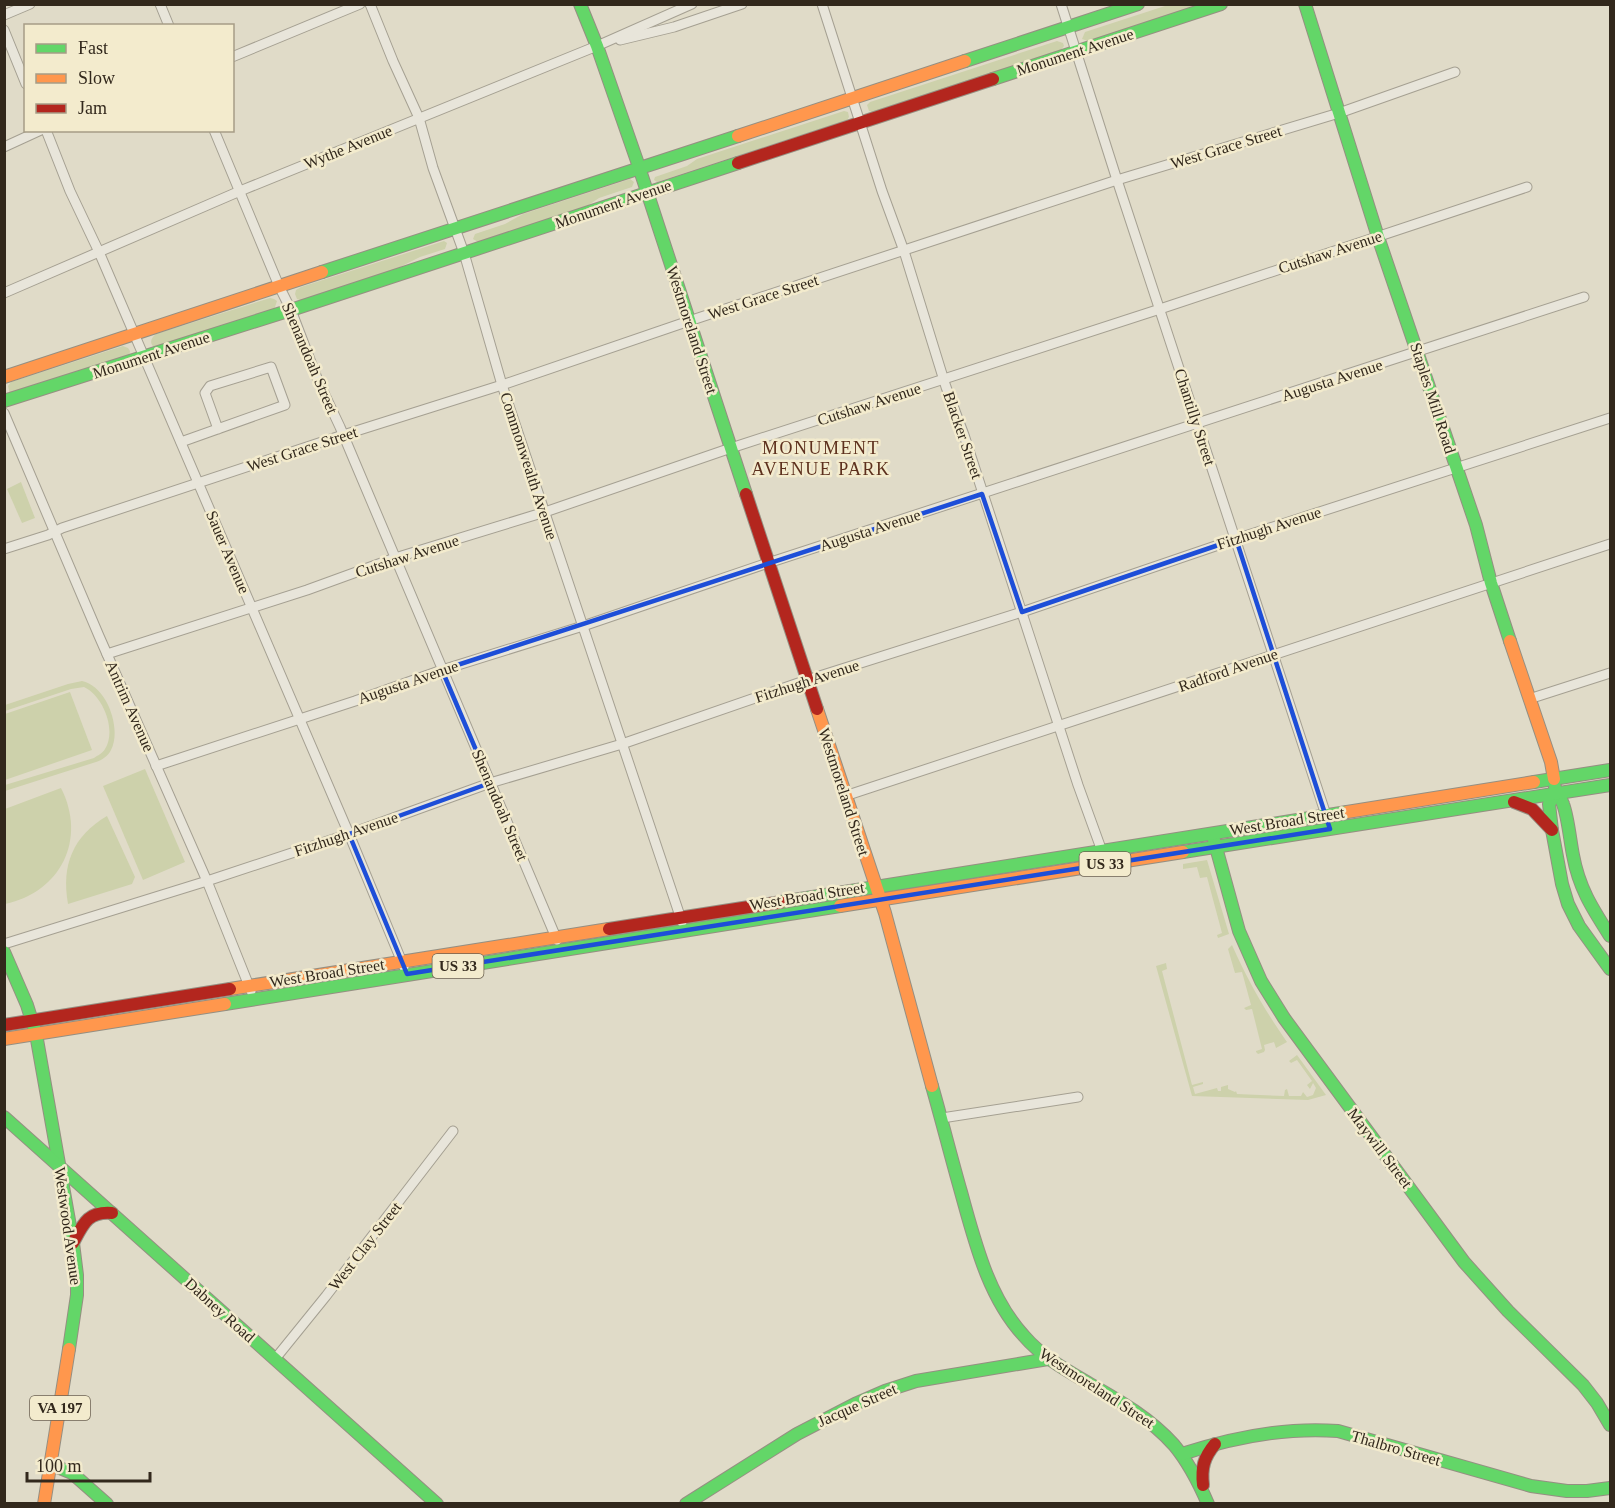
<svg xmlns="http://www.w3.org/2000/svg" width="1615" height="1508" viewBox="0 0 1615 1508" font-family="'Times New Roman',serif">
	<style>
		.green { fill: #cdd1ab }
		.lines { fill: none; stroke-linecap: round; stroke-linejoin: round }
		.street-casing { stroke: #a5a092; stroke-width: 11 }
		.fast-casing { stroke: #958f82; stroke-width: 14 }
		.slow-casing { stroke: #958f82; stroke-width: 14 }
		.jam-casing { stroke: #958f82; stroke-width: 14 }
		.street { stroke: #e8e5da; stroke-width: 9 }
		.fast { stroke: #63d668; stroke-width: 12 }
		.slow { stroke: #ff974d; stroke-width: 12 }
		.jam { stroke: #b3261e; stroke-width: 12 }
		.marked { fill: none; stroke: #1d4ed8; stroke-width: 4.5; stroke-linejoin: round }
		.labels { text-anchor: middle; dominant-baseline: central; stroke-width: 5; stroke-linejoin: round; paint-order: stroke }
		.shield { fill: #f3ebcd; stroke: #6c6251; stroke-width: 1.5 }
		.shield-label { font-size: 15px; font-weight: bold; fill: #32281c }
		.street-label { font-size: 16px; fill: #32281c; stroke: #f3ebcd }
		.neighbourhood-label { font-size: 18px; letter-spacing: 1.5px; fill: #5d301d; stroke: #f3ebcd }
	</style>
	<rect width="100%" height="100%" fill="#e0dbc8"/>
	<g class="green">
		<path d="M1168 5H1201L1088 41 1082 39 1085 32Z"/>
		<path d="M1057 41 1063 43 1064 46 1061 50 873 112 869 111 867 105 870 102Z"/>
		<path d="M844 111 848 112 849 117 847 120 657 182 654 180 655 177 687 166 697 159Z"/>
		<path d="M630 179 634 182 632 187 599 198 583 209 478 242 473 239 475 234 505 224 523 214Z"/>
		<path d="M444 241 447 243 445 249 420 257 398 268 304 301 297 299 295 294 296 290 301 287Z"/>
		<path d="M270 298 274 299 277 301 274 310 154 347C149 343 151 338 156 334Z"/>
		<path d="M123 346 128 348 130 351 129 357 10 394 8 386 11 382Z"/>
		<path d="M21 482 35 518 22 523 7 489Z"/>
		<path d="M82 681C107 686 122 729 111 750 108 756 102 760 96 762L5 791V785L94 758C98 755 102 754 105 749 117 730 103 696 84 687L71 689 5 711V705L68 684Z"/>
		<path d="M70 692 92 750 5 780V714Z"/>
		<path d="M145 769 185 862 143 880 103 786Z"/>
		<path d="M61 788C87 839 61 892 5 904V809Z"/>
		<path d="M107 816 135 877 132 884 68 904C61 865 73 836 107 816Z"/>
		<path d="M1207 860 1229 934 1218 938 1217 935 1222 933 1207 877 1200 878 1197 867 1183 869V864Z"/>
		<path d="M1232 945C1248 981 1264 1009 1287 1042L1276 1048 1274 1042 1264 1045 1265 1050 1264 1052 1258 1054 1256 1052V1051L1262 1049 1252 1009 1246 1010 1244 1008 1251 1005 1242 972 1235 973 1228 949Z"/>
		<path d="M1166 963 1167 969 1162 971 1192 1085 1203 1082V1084L1193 1087 1195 1094 1217 1088 1218 1091H1221V1087L1228 1085V1089L1235 1092 1236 1091 1237 1094 1284 1096 1285 1090 1287 1089 1289 1096H1301L1303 1092 1307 1097 1313 1095 1316 1088 1313 1083 1310 1089 1307 1085 1312 1081 1297 1060 1291 1063 1289 1061 1297 1055 1326 1095 1308 1100 1192 1096 1156 966Z"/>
	</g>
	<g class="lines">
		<defs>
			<g id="street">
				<path d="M160 4 169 26"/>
				<path d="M370 4 393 61 419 118 433 168 464 253 502 385 682 922"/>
				<path d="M822 4 882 191 904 251 946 387 964 435 1078 785 1103 854"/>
				<path d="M1061 4 1117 180 1327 818"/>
				<path d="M4 15 30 4"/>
				<path d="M4 30 26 84"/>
				<path d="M620 40 674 27 742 4"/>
				<path d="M232 57 360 4"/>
				<path d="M46 130 70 191 99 252 349 834 404 967"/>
				<path d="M214 130 279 286 291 310 317 378 340 427 557 940"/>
				<path d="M4 147 41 130"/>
				<path d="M4 293 240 191 597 46 692 4"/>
				<path d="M4 413 99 636 207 881 251 991"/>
				<path d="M181 442 285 405 271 367 210 386 205 393 218 429"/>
				<path d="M4 549 48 535 62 528 337 437 502 385 689 321 1117 180 1339 113 1455 72"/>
				<path d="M107 654 307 590 395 558 545 512 731 448 1160 309 1527 187"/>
				<path d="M1529 699 1610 673"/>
				<path d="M156 766 355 701 442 670 583 626 768 563 1584 297"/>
				<path d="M845 796C1101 714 1355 627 1610 544"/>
				<path d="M4 944 207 881 349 834 490 783 622 744 807 680 1022 612 1236 539 1610 418"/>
				<path d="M942 1118 1078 1097"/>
				<path d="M275 1359 326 1296 453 1131"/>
			</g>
			<g id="fast">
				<path d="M580 4 597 46 637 161 746 494"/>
				<path d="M1305 4 1378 237 1476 525 1491 583 1510 641"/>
				<path d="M965 61 1138 4"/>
				<path d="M993 79 1221 4"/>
				<path d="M322 272 738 136"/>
				<path d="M4 401 297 308 738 163"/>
				<path d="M1534 782 1610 770"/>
				<path d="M1555 787C1556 794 1561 797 1563 804 1568 817 1570 840 1573 855 1579 888 1592 908 1610 936"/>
				<path d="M1556 793 1549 804 1552 830 1562 884 1568 904 1579 926 1610 969"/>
				<path d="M1214 840 1239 931 1261 981 1284 1018 1464 1262 1508 1311 1583 1385 1597 1403 1610 1425"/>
				<path d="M1183 852 1610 785"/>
				<path d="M781 902 1347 812"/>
				<path d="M4 952 27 1005 36 1034 73 1243 77 1275V1295L69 1349"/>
				<path d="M225 1004 840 906"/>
				<path d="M932 1086C942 1121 951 1157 961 1192 975 1242 988 1297 1024 1336 1042 1357 1066 1370 1090 1384 1120 1401 1151 1419 1174 1445 1189 1463 1199 1483 1208 1504"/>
				<path d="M4 1117 437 1504"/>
				<path d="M1182 1454C1231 1438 1287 1427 1338 1431L1531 1486 1567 1491H1587L1610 1488"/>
				<path d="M50 1464 72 1473 107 1504"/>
				<path d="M686 1504 797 1434 855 1404 885 1391 916 1381 1048 1359"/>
			</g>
			<g id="slow">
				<path d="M738 136 965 61"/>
				<path d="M4 377 322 272"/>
				<path d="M1510 641 1551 762 1554 779"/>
				<path d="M817 709 885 913 932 1086"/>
				<path d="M1347 812 1534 782"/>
				<path d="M840 906 1183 852"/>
				<path d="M230 989 609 929"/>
				<path d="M4 1039 225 1004"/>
				<path d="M44 1504 69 1349"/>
			</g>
			<g id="jam">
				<path d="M738 163 993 79"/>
				<path d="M746 494 817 709"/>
				<path d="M1514 802 1532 809 1552 830"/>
				<path d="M609 929 781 902"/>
				<path d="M4 1025 230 989"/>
				<path d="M73 1243C83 1224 88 1211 112 1213"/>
				<path d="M1203 1485C1201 1468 1204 1457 1215 1444"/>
			</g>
		</defs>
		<use href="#street" class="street-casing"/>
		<use href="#fast" class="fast-casing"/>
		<use href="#slow" class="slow-casing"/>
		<use href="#jam" class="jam-casing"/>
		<use href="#street" class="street"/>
		<use href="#fast" class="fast"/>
		<use href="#slow" class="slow"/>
		<use href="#jam" class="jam"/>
	</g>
	<path class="marked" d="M982 494 1022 612 1236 539 1330 829 407 974 349 834 490 783 442 670Z"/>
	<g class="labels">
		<g class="shield">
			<rect x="1079.5" y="852" width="51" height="24" rx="4.5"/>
			<rect x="432.5" y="954" width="51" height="24" rx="4.5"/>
			<rect x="30" y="1396" width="60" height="24" rx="4.5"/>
		</g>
		<g class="shield-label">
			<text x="1105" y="864">US 33</text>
			<text x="458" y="966">US 33</text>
			<text x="60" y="1408">VA 197</text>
		</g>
		<g class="street-label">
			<text transform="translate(1075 52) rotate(-18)">Monument Avenue</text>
			<text transform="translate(348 147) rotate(-22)">Wythe Avenue</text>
			<text transform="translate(1226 147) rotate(-17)">West Grace Street</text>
			<text transform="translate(613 204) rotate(-19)">Monument Avenue</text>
			<text transform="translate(1330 252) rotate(-18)">Cutshaw Avenue</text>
			<text transform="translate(763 297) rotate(-18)">West Grace Street</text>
			<text transform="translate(692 330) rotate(72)">Westmoreland Street</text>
			<text transform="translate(151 355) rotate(-18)">Monument Avenue</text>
			<text transform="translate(310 358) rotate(67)">Shenandoah Street</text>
			<text transform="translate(1332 380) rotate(-18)">Augusta Avenue</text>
			<text transform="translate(1433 398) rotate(72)">Staples Mill Road</text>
			<text transform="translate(869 404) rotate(-18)">Cutshaw Avenue</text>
			<text transform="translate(1195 417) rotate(72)">Chantilly Street</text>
			<text transform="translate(963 435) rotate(71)">Blacker Street</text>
			<text transform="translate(302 449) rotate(-18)">West Grace Street</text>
			<text transform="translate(529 466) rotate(72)">Commonwealth Avenue</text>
			<text transform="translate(1269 528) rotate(-18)">Fitzhugh Avenue</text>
			<text transform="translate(870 530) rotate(-18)">Augusta Avenue</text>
			<text transform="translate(228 552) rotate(67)">Sauer Avenue</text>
			<text transform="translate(407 556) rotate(-18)">Cutshaw Avenue</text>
			<text transform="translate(1228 670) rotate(-19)">Radford Avenue</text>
			<text transform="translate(807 681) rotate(-18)">Fitzhugh Avenue</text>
			<text transform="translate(408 682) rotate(-19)">Augusta Avenue</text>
			<text transform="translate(130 706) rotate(66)">Antrim Avenue</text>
			<text transform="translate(844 792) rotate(72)">Westmoreland Street</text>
			<text transform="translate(500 805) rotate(67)">Shenandoah Street</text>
			<text transform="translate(1287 821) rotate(-9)">West Broad Street</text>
			<text transform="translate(346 834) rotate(-19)">Fitzhugh Avenue</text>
			<text transform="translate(807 896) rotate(-9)">West Broad Street</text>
			<text transform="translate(327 973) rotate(-9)">West Broad Street</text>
			<text transform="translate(1380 1148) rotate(53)">Maywill Street</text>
			<text transform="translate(68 1226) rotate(82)">Westwood Avenue</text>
			<text transform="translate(365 1246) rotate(-52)">West Clay Street</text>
			<text transform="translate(220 1310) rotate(42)">Dabney Road</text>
			<text transform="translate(1097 1388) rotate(33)">Westmoreland Street</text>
			<text transform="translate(857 1405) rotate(-24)">Jacque Street</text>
			<text transform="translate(1396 1448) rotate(16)">Thalbro Street</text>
		</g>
		<g class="neighbourhood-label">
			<text x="821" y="448">MONUMENT<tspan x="821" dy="21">AVENUE PARK</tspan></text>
		</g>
	</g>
	<rect width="1615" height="1508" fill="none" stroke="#32281c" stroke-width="12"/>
	<rect x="24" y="24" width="210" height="108" fill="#f3ebcd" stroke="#a69d86" stroke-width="1.5"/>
	<rect x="36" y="44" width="30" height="9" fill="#63d668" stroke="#a69d86" stroke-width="1.5"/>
	<text x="78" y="54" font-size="18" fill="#32281c">Fast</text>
	<rect x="36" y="74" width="30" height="9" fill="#ff974d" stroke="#a69d86" stroke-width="1.5"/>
	<text x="78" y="84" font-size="18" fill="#32281c">Slow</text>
	<rect x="36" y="104" width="30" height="9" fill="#b3261e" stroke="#a69d86" stroke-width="1.5"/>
	<text x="78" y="114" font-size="18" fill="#32281c">Jam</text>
	<path d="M27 1472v9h123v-9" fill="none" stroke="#32281c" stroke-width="3"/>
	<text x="36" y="1472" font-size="18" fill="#32281c" stroke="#f3ebcd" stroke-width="4.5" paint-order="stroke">100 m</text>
</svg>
